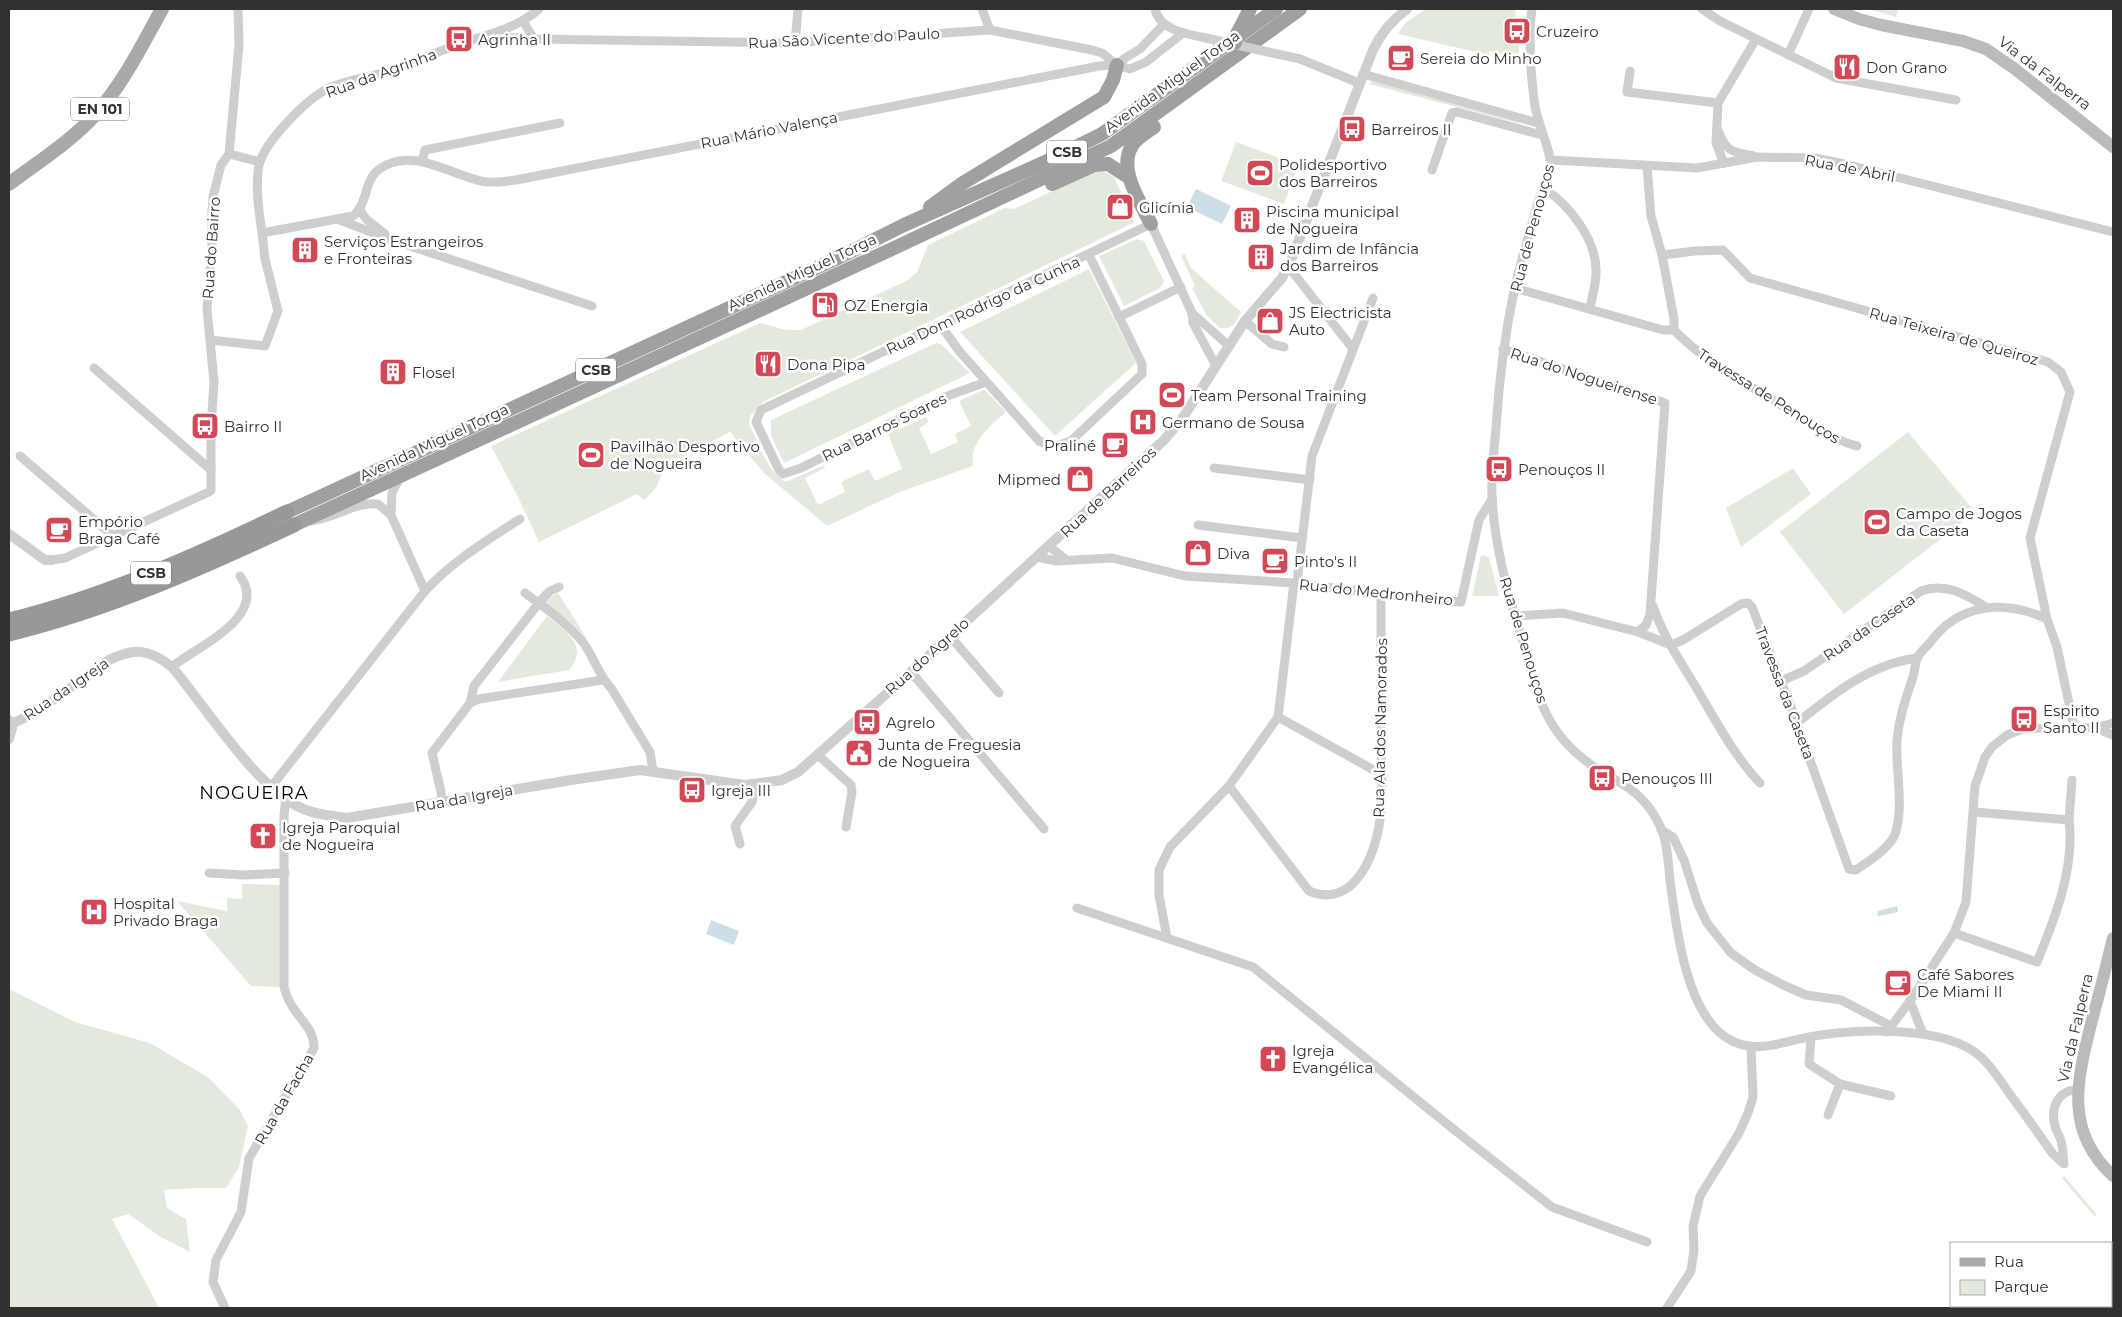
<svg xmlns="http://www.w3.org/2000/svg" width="2122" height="1317" viewBox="0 0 2122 1317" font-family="Montserrat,sans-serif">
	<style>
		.green { fill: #e4e9dd }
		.water { fill: #ccdee7 }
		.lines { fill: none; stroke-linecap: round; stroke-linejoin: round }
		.minor { stroke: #cecece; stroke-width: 9 }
		.tertiary { stroke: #cecece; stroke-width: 10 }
		.secondary { stroke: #bbb; stroke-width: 12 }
		.primary { stroke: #a9a9a9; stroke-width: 14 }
		.trunk { stroke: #a0a0a0; stroke-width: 14 }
		.motorway { stroke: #989898; stroke-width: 15 }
		.minor-bridge { stroke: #cecece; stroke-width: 9 }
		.trunk-bridge { stroke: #a0a0a0; stroke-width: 14 }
		.labels { text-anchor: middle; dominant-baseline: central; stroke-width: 5; stroke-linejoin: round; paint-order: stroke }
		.shield { fill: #fff; stroke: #6f6f6f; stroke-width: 1 }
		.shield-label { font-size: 14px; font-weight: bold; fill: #313131 }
		.poi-label { font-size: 15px; fill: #313131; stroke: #fff; text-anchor: start }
		.street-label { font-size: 15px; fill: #313131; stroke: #fff }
		.quarter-label { font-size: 18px; letter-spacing: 1px; fill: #000; stroke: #fff }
	</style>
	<rect width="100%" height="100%" fill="#fff"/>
	<g class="green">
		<path d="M1426 9H1515L1520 60 1490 51 1489 55 1398 34 1405 23Z"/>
		<path d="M1868 9H1897L1898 10 1896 17Z"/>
		<path d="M1372 81 1518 122V123L1369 84Z"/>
		<path d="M1236 142 1299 165 1284 204 1221 181Z"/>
		<path d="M1101 171 1108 173 1114 177 1133 217V223L763 402 750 416 749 424C759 443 766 471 786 482L824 465 825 468 805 478 818 505 845 492 841 482 869 469 875 481 902 469 888 434 926 417 929 422 919 428 931 454 958 442 955 434 971 426 959 401 983 390 986 391 1006 412C990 426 969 443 973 466L900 492 827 526 763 472 730 432 666 465 656 488 644 500 637 494 539 542 517 495 491 446 760 323 786 330H801L908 280 917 272 928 245 1005 208 1014 209 1091 173Z"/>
		<path d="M1137 239 1144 241 1164 281 1160 288 1124 306 1099 256Z"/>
		<path d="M1185 254 1191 268 1241 312C1236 322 1233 330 1220 328L1207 316 1192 288 1195 286 1181 256Z"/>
		<path d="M1089 269 1136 363 1055 436 960 332Z"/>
		<path d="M936 343 941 344 970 373 784 463 771 435V420Z"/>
		<path d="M1908 432 1975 512 1844 614 1780 532Z"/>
		<path d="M1793 468 1811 494 1741 547 1726 508Z"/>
		<path d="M1481 555 1489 557 1499 596H1472Z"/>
		<path d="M558 593 586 637 569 621 546 603 547 599Z"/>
		<path d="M547 616C565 630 590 646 569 670L498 682Z"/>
		<path d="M242 884 282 885 280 987 251 986 177 901 227 911V898L242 899Z"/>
		<path d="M9 989 75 1022 150 1043 209 1078 240 1110 248 1126 239 1167 226 1188H197L164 1190 167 1208 186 1219 190 1252 161 1237 128 1214 112 1219 159 1308H9Z"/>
		<path d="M2064 1176 2097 1215 2095 1217 2062 1178Z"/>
	</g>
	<g class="water">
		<path d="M1196 189 1231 206 1222 224 1187 207Z"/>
		<path d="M1897 906 1898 912 1879 916 1877 915 1878 911Z"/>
		<path d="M711 920 739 931 734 945 706 934Z"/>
	</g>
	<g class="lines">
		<g class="minor">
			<path d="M539 9C516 29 488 34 460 44 436 52 413 63 389 71 370 77 344 80 327 89 306 100 265 141 259 165 255 186 259 212 262 233L353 216C369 203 363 179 381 168 412 147 449 174 481 181 492 184 505 181 516 180L1099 66 1117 65 1130 69 1146 62 1183 33"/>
			<path d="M982 9 990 30"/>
			<path d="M1155 9C1160 31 1188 34 1206 38"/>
			<path d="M1532 9C1528 34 1531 80 1535 106 1537 121 1552 154 1550 164 1549 175 1543 188 1539 199 1531 228 1522 257 1515 286 1505 333 1499 380 1496 428 1494 450 1491 473 1492 495 1494 545 1508 594 1523 642 1530 665 1535 691 1546 713 1556 734 1572 751 1590 764 1622 786 1643 789 1661 828 1668 844 1668 863 1670 880 1676 925 1685 1012 1727 1038 1749 1053 1775 1045 1799 1039 1846 1029 1944 1023 1981 1057 1992 1067 2000 1080 2009 1093 2024 1113 2038 1133 2053 1154L2064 1164C2063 1157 2063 1148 2061 1141 2060 1136 2056 1131 2055 1126 2050 1108 2058 1090 2077 1090"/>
			<path d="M1702 9 1720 21 1836 78 1956 100"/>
			<path d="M523 21 534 39"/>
			<path d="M492 36 534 39 792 43 990 30 1092 50 1102 53 1117 65"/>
			<path d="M795 43 798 9"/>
			<path d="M1268 52 1300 59 1359 83"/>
			<path d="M1788 55 1809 9"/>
			<path d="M1117 65 1125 58 1140 49 1164 24"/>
			<path d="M1630 71 1627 92 1718 103"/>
			<path d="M1363 74 1538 123"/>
			<path d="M1718 130C1726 153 1733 152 1754 156"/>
			<path d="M229 154 260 162"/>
			<path d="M1552 160 1697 168 1757 157 1815 158 1849 165 2113 232"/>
			<path d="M422 161 425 150 560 123"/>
			<path d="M1724 163 1716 143 1718 103 1756 39"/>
			<path d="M1647 166 1651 216 1662 255 1674 319V330"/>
			<path d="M1432 170 1452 113 1457 112 1542 135"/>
			<path d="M1543 188C1569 204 1598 241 1596 274 1596 285 1592 297 1590 308"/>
			<path d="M360 210 366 219 385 234"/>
			<path d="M337 219 392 240 592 306"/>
			<path d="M1662 255 1695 251 1723 250 1750 278 2048 362 2061 372 2070 392 2030 538 2047 619"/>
			<path d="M1288 266 1353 349"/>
			<path d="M1515 288 1663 330H1674C1706 363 1749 385 1788 409 1810 422 1832 440 1857 446"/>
			<path d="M1192 313 1193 323 1216 366"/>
			<path d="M1119 317 1181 287"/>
			<path d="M1245 321 1272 344 1284 347"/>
			<path d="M941 326 960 352 1039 441C1053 447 1060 446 1072 440L1142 374V364L1089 255"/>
			<path d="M210 340 265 346 278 311 265 259 262 233"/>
			<path d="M1503 349 1665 403 1650 614 1646 625 1638 632"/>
			<path d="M94 368 211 470"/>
			<path d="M986 382 950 395 905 416 801 468 783 474 779 470 756 422 761 410 1151 224 1192 313 1229 346"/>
			<path d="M20 456 112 535"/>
			<path d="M1214 468 1310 480"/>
			<path d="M391 515 392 493 401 475"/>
			<path d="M1198 525 1302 538"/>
			<path d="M1049 546 1065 559"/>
			<path d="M1037 557 1056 561 1112 558 1185 576 1294 583 1381 594 1461 602 1479 520 1492 499"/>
			<path d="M52 560 65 558 211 491V429L214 382 207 309 212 248V212L213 197 221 165 229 154 239 45 238 9"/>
			<path d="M1297 583 1312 456 1373 298"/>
			<path d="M425 591C453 561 486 541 520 519"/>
			<path d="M525 593C545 608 566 622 582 641 594 656 598 675 611 688L650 752 653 771"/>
			<path d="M1653 606C1662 634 1679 659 1694 684 1714 717 1733 755 1760 783"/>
			<path d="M1515 616 1563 613 1638 632 1671 645"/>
			<path d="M950 636 999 693"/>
			<path d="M1671 645 1683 640 1741 604 1748 603 1752 607 1791 707 1849 869 1856 870C1869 861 1893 846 1896 831 1904 802 1895 769 1897 740 1899 717 1906 698 1913 677 1915 671 1915 664 1917 659 1919 653 1925 648 1929 644 1958 603 2004 599 2047 619L2057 647 2074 727"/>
			<path d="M172 667C195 647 270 617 240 576"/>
			<path d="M911 672 1044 829"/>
			<path d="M1781 681 1804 671 1921 591C1945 582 1965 594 1986 607"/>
			<path d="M470 703 474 686 542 599 550 591 559 587"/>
			<path d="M1278 717 1381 774"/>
			<path d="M1797 723C1833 694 1870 664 1917 658"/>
			<path d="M2096 728 2113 735"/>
			<path d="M818 755 851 785 852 792 846 827"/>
			<path d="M1229 786 1309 891C1354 910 1375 855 1380 820 1384 798 1381 770 1381 747 1381 696 1381 645 1381 594"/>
			<path d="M271 787 425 591 391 515 378 504C356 501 335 519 310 521"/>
			<path d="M442 802 441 792 432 753 470 703 479 699 603 680"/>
			<path d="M2069 820 2072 780"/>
			<path d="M1661 830 1673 837 1684 860 1698 904 1707 923 1731 953 1755 970 1783 985 1806 995 1841 1000 1891 1026"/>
			<path d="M740 844 735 826 752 802 756 785"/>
			<path d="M209 873 243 875 285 873"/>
			<path d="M1077 908 1253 967 1457 1132 1552 1207 1647 1242"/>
			<path d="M1954 933 2037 962C2055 918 2075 869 2069 820L1974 812"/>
			<path d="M1167 938 1159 895V870L1170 847 1229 786 1278 717 1294 583"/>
			<path d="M1910 1001 1923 1034"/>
			<path d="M1887 1032 1910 1001 1954 933 1966 902 1975 786 1985 757 1992 747 2007 735 2022 729 2074 727 2096 728 2113 723"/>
			<path d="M1811 1037 1809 1064 1840 1084 1828 1115"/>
			<path d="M1840 1084 1891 1096"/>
			<path d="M225 1308 213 1282 216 1260 241 1212 249 1158 314 1048C314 1030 303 1023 294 1009 289 1002 286 995 284 987V814L286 799"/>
			<path d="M1667 1308 1691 1271 1694 1250 1693 1226 1700 1196 1739 1133 1748 1113 1753 1097 1751 1047"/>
		</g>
		<g class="tertiary">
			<path d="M9 534 45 560H52"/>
			<path d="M9 720 12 728 9 739"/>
			<path d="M11 724 35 713 109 660C135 647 149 649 172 667 206 707 258 792 306 810 319 815 334 816 347 818L571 780 640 770 745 785 782 780 798 772 911 672 1164 440 1182 419 1245 321 1282 278 1291 260 1373 50C1381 33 1392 20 1407 9"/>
		</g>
		<g class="secondary">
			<path d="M1834 9 1859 19 1881 25 1963 41 1986 49 2015 69 2113 147"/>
			<path d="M2113 938C2106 967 2099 995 2091 1024 2077 1081 2064 1131 2113 1176"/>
		</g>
		<path class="primary" d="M9 184C38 162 70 142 95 115 123 84 142 45 162 9"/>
		<g class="trunk">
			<path d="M1237 34 1250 9"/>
			<path d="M1052 184 1094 165 1108 164 1128 177"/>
			<path d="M930 207 963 183 1104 97 1113 80 1117 65"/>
			<path d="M1151 224C1141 203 1116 168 1133 144 1138 137 1147 132 1154 127"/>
			<path d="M287 512 840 257 904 225 1043 163 1102 134 1276 9"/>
			<path d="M294 525 892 249 1111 146 1300 9"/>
		</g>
		<g class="motorway">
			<path d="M9 620C106 596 197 555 287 512"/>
			<path d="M9 634C108 610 202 568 294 525"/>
		</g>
		<path class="minor-bridge" d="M1206 38 1268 52"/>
		<path class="trunk-bridge" d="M1235 43 1237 34"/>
	</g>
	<defs>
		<symbol id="bus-square" viewBox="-11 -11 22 22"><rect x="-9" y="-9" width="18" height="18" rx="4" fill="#d24856" stroke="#fff"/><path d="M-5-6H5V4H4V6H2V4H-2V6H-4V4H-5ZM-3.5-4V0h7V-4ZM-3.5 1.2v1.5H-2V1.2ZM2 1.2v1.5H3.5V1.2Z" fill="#fff"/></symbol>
		<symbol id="cafe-square" viewBox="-11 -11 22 22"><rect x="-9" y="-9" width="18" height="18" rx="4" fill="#d24856" stroke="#fff"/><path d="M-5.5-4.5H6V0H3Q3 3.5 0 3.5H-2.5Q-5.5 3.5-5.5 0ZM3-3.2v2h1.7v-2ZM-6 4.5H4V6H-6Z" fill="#fff"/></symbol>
		<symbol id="restaurant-square" viewBox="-11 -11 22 22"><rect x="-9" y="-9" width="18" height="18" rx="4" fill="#d24856" stroke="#fff"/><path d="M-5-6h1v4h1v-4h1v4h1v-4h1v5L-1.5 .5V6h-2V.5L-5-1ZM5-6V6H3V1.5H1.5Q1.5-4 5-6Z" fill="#fff"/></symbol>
		<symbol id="stadium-square" viewBox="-11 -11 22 22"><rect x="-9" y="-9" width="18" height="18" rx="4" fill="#d24856" stroke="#fff"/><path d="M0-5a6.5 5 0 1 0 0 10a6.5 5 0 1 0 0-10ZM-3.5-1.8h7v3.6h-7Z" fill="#fff"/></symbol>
		<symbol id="shop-square" viewBox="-11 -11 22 22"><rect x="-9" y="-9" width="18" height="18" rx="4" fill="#d24856" stroke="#fff"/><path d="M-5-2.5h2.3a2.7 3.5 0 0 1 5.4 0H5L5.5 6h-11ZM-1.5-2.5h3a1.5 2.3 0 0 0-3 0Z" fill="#fff"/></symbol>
		<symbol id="building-square" viewBox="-11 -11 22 22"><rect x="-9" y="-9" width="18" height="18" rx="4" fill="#d24856" stroke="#fff"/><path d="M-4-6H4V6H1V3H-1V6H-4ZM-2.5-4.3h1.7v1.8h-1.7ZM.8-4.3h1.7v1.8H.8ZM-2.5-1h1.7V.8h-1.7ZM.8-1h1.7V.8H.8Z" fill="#fff"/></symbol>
		<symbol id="fuel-square" viewBox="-11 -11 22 22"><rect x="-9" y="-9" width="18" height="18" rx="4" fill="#d24856" stroke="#fff"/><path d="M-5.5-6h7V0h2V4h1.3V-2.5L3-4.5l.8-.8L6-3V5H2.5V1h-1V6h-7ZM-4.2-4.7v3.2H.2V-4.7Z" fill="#fff"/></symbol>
		<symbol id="hospital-square" viewBox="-11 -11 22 22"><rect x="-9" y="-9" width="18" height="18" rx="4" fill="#d24856" stroke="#fff"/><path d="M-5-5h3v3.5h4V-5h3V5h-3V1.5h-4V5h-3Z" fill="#fff"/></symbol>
		<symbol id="civic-square" viewBox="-11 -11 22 22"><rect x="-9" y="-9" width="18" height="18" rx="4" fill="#d24856" stroke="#fff"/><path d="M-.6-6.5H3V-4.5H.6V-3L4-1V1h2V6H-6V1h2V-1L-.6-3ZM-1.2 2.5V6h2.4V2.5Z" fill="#fff"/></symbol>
		<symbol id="church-square" viewBox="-11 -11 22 22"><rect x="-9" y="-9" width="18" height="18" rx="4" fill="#d24856" stroke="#fff"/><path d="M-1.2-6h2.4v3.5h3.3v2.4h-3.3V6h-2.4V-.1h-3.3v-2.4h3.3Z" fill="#fff"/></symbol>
	</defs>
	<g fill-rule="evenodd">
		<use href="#bus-square" x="1501" y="15" width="32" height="32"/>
		<use href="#bus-square" x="443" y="23" width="32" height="32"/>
		<use href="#cafe-square" x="1385" y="42" width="32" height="32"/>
		<use href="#restaurant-square" x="1831" y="51" width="32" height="32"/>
		<use href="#bus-square" x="1336" y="113" width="32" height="32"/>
		<use href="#stadium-square" x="1244" y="157" width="32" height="32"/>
		<use href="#shop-square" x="1104" y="191" width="32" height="32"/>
		<use href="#building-square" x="1231" y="204" width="32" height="32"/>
		<use href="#building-square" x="289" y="234" width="32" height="32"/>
		<use href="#building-square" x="1245" y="241" width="32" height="32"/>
		<use href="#fuel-square" x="809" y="289" width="32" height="32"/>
		<use href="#shop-square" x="1254" y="305" width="32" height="32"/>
		<use href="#restaurant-square" x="752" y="348" width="32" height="32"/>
		<use href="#building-square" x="377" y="356" width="32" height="32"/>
		<use href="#stadium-square" x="1156" y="379" width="32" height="32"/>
		<use href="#hospital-square" x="1127" y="406" width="32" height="32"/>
		<use href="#bus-square" x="189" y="410" width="32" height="32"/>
		<use href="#cafe-square" x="1099" y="429" width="32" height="32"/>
		<use href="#stadium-square" x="575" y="439" width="32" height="32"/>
		<use href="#bus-square" x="1483" y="453" width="32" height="32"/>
		<use href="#shop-square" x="1064" y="463" width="32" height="32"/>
		<use href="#stadium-square" x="1861" y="506" width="32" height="32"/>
		<use href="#cafe-square" x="43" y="514" width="32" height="32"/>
		<use href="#shop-square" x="1182" y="537" width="32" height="32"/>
		<use href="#cafe-square" x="1259" y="545" width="32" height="32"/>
		<use href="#bus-square" x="2008" y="703" width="32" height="32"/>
		<use href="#bus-square" x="851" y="706" width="32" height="32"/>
		<use href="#civic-square" x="843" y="737" width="32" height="32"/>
		<use href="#bus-square" x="1586" y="762" width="32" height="32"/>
		<use href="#bus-square" x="676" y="774" width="32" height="32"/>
		<use href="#church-square" x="247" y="820" width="32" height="32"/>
		<use href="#hospital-square" x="78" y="896" width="32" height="32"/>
		<use href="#cafe-square" x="1882" y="967" width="32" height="32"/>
		<use href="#church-square" x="1257" y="1043" width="32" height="32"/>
	</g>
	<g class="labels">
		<g class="shield">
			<rect x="71" y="97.5" width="58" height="23" rx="4"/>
			<rect x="1047" y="140.5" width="40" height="23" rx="4"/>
			<rect x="576" y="358.5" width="40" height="23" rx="4"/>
			<rect x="131" y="561.5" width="40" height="23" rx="4"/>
		</g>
		<g class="shield-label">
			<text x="100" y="109">EN 101</text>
			<text x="1067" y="152">CSB</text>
			<text x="596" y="370">CSB</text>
			<text x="151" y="573">CSB</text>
		</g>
		<g class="poi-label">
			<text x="1536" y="31">Cruzeiro</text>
			<text x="478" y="39">Agrinha II</text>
			<text x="1420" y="58">Sereia do Minho</text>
			<text x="1866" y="67">Don Grano</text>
			<text x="1371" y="129">Barreiros II</text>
			<text x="1279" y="164">Polidesportivo<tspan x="1279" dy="17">dos Barreiros</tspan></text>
			<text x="1139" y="207">Glicínia</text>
			<text x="1266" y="211">Piscina municipal<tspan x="1266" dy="17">de Nogueira</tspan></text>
			<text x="324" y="241">Serviços Estrangeiros<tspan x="324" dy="17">e Fronteiras</tspan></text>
			<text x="1280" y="248">Jardim de Infância<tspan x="1280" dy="17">dos Barreiros</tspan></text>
			<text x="844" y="305">OZ Energia</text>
			<text x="1289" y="312">JS Electricista<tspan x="1289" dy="17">Auto</tspan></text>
			<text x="787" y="364">Dona Pipa</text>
			<text x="412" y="372">Flosel</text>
			<text x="1191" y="395">Team Personal Training</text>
			<text x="1162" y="422">Germano de Sousa</text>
			<text x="224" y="426">Bairro II</text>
			<text x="1096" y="445" text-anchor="end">Praliné</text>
			<text x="610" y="446">Pavilhão Desportivo<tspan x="610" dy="17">de Nogueira</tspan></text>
			<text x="1518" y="469">Penouços II</text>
			<text x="1061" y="479" text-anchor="end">Mipmed</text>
			<text x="1896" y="513">Campo de Jogos<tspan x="1896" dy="17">da Caseta</tspan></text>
			<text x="78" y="521">Empório<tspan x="78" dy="17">Braga Café</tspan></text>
			<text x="1217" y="553">Diva</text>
			<text x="1294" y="561">Pinto's II</text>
			<text x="2043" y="710">Espirito<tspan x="2043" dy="17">Santo II</tspan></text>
			<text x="886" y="722">Agrelo</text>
			<text x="878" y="744">Junta de Freguesia<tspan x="878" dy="17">de Nogueira</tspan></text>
			<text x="1621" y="778">Penouços III</text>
			<text x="711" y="790">Igreja III</text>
			<text x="282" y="827">Igreja Paroquial<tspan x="282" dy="17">de Nogueira</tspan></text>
			<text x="113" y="903">Hospital<tspan x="113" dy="17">Privado Braga</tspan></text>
			<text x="1917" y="974">Café Sabores<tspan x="1917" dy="17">De Miami II</tspan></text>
			<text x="1292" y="1050">Igreja<tspan x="1292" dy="17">Evangélica</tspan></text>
		</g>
		<g class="street-label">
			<text transform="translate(844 38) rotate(-3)">Rua São Vicente do Paulo</text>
			<text transform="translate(381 73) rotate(-20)">Rua da Agrinha</text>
			<text transform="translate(2045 73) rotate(37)">Via da Falperra</text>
			<text transform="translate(1172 81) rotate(-36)">Avenida Miguel Torga</text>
			<text transform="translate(769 130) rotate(-11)">Rua Mário Valença</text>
			<text transform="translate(1850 168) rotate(11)">Rua de Abril</text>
			<text transform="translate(1532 228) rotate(-75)">Rua de Penouços</text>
			<text transform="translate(211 248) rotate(-86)">Rua do Bairro</text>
			<text transform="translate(802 272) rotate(-25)">Avenida Miguel Torga</text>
			<text transform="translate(983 305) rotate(-25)">Rua Dom Rodrigo da Cunha</text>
			<text transform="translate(1954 336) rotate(16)">Rua Teixeira de Queiroz</text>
			<text transform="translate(1584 376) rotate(18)">Rua do Nogueirense</text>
			<text transform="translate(1769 396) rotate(32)">Travessa de Penouços</text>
			<text transform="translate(884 427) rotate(-26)">Rua Barros Soares</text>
			<text transform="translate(434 442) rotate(-25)">Avenida Miguel Torga</text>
			<text transform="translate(1108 492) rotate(-43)">Rua de Barreiros</text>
			<text transform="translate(1376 592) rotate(6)">Rua do Medronheiro</text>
			<text transform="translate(1869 627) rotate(-34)">Rua da Caseta</text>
			<text transform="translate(1524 640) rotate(73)">Rua de Penouços</text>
			<text transform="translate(927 656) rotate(-42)">Rua do Agrelo</text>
			<text transform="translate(66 689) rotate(-34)">Rua da Igreja</text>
			<text transform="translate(1785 693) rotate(69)">Travessa da Caseta</text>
			<text transform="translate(1380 728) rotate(-89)">Rua Ala dos Namorados</text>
			<text transform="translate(464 798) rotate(-10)">Rua da Igreja</text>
			<text transform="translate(2075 1028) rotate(-77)">Via da Falperra</text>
			<text transform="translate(284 1099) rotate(-60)">Rua da Facha</text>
		</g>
		<g class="quarter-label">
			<text x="254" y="793">NOGUEIRA</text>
		</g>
	</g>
	<rect width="2122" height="1317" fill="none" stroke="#313131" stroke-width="20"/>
	<rect x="1950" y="1242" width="162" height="65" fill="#ffffff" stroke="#adadad"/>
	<rect x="1960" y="1258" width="25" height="8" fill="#a9a9a9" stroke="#adadad"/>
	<text x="1994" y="1267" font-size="15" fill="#313131">Rua</text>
	<rect x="1960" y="1280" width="25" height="15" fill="#e4e9dd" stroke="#adadad"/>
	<text x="1994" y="1292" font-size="15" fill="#313131">Parque</text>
</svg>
